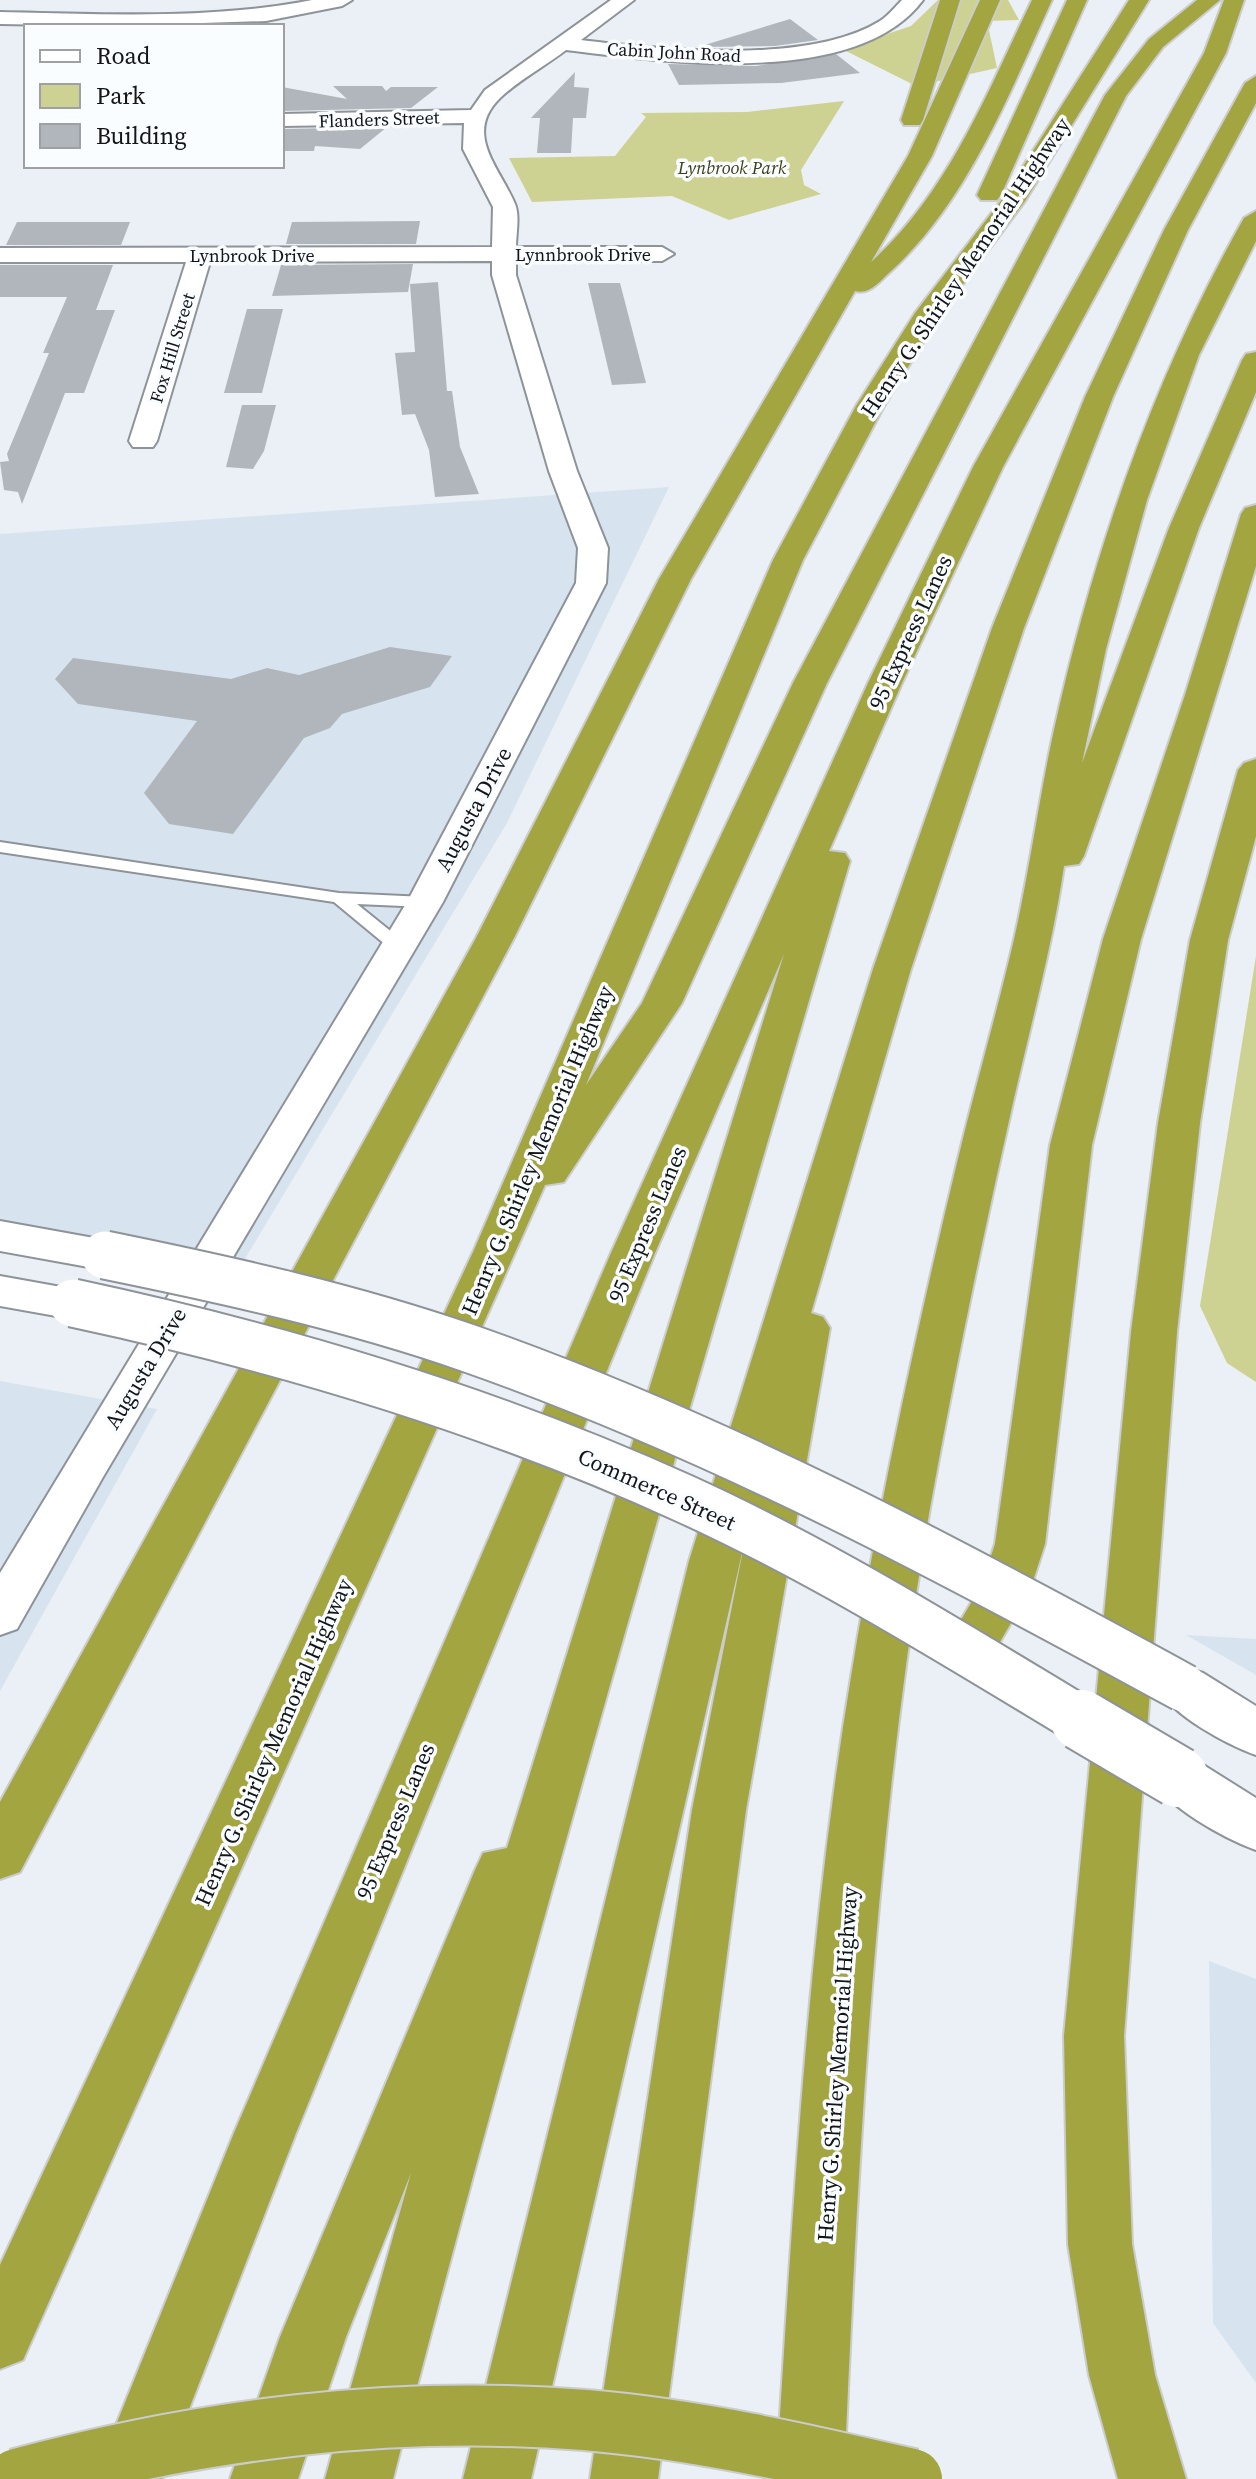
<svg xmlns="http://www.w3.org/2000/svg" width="1256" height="2479" viewBox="0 0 1256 2479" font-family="'Source Serif 4',serif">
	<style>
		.built { fill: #d7e4ef }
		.green { fill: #cdd191 }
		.building { fill: #b0b6bb }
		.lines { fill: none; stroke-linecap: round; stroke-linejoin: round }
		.lane-casing { stroke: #8d9398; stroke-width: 4 }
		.street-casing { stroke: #8d9398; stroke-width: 4 }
		.secondary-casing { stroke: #8d9398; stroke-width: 4 }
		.highway-casing { stroke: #cbcccc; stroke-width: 4 }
		.lane { fill: #fff; fill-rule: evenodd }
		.street { fill: #fff; fill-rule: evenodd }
		.secondary { fill: #fff; fill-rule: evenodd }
		.highway { fill: #a2a540; fill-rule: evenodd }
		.secondary-bridge-far1-casing { stroke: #8d9398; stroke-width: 51; stroke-linecap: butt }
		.secondary-bridge-casing { stroke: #8d9398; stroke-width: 64; stroke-linecap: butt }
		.highway-bridge-casing { stroke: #cbcccc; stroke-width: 64; stroke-linecap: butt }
		.secondary-bridge-far1 { stroke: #fff; stroke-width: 47 }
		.secondary-bridge { stroke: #fff; stroke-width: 60 }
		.highway-bridge { stroke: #a2a540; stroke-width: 60 }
		.labels { text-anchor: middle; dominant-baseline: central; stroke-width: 7; stroke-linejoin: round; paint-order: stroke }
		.far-street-label { font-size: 18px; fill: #131517; stroke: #fafdff }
		.far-park-label { font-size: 18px; font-style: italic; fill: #3d3e15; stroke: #fafdff }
		.street-label { font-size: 22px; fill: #131517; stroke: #fafdff }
	</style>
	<rect width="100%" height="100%" fill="#eaf0f5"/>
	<g class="built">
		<path d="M669 487 507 823 237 1272 0 1225V534Z"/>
		<path d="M0 1381 157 1409 0 1691Z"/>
		<path d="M1186 1635 1256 1639V1675Z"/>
		<path d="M1209 1961 1256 1979V2383L1213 2323Z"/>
	</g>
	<g class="green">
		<path d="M938 0H1008L1019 20 987 21 997 68 916 86 842 49 911 26Z"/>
		<path d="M844 101 801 170 804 185 821 194 729 220 672 196 532 202 509 158 615 156 646 117 641 113 747 112Z"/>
		<path d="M1256 956V1382L1227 1363 1200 1306Z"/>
	</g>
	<g class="building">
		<path d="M790 19 818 40 775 46 698 47Z"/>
		<path d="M836 54 860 73 781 83 679 85 668 64 756 66Z"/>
		<path d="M575 72 574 87 589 88 586 118H573L571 153H537L540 118H531Z"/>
		<path d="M333 86H382L386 91 391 87H438L411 108 282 111V87L347 99Z"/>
		<path d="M387 127 360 149 315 146 314 151H282V129Z"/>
		<path d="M420 221 416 244H286L292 222Z"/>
		<path d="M17 222H130L121 245H6Z"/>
		<path d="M413 264 408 292 272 296 281 265Z"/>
		<path d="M0 265H113L96 310H115L84 393H65L22 504 18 492 4 490 0 462 9 461 7 454 49 353H43L67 297H0Z"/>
		<path d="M438 282 447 391H452L460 447 479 494 435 497 429 450 415 414 402 415 395 353 415 352 410 284Z"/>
		<path d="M588 283H620L646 383 612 385Z"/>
		<path d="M247 309H283L262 393H224Z"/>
		<path d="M242 405H276L264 451 253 469 226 467Z"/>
		<path d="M390 647 452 656 430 687 342 714 330 728 304 738 233 834 169 824 144 793 197 721 78 704 55 679 73 658 231 679 267 668 299 675Z"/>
	</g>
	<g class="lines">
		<defs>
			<path id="lane" d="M0 842 339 893 425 897 434 902 425 907 357 904 404 942 407 946 398 951 392 950 334 902 0 852Z"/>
			<g id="street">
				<path d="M312 0H352L342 6 266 21 110 26 0 24V12C103 14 211 20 312 0Z"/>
				<path d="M611 0H634L581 40C662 50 809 65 880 21 888 16 895 7 902 0H923C857 89 663 62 566 50 545 66 519 80 500 98 463 134 500 168 515 204 520 216 516 234 516 247H662L674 254 662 261H516V275L577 471 608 548 606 583 443 902 103 1477 17 1629 0 1635V1573L407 902 576 583 578 548 549 471 492 275V261L210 262 157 441 153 447H133L129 441 186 262H0V248L492 247 493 207 463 149 464 123 282 126V114L471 110 485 90Z"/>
			</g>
			<g id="secondary">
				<path d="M0 1221 105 1240 121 1244 127 1255 121 1266 105 1270 0 1251Z"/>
				<path d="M0 1276 89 1292 96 1303 89 1314 73 1319 0 1306Z"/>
				<path d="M1184 1667 1203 1673 1256 1706V1755C1227 1745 1172 1715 1158 1688L1165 1673Z"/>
				<path d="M1178 1755 1197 1761 1256 1798V1850C1225 1839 1165 1806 1151 1777L1159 1761Z"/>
			</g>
			<g id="highway">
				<path d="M940 0H960L923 120 920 125H904L901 120Z"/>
				<path d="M980 0H1000L932 156 871 262C948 193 988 91 1032 0H1052C1009 94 968 201 890 272 880 281 870 295 855 291L691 579 514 938 20 1872 0 1879V1802L476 938 659 579 908 156Z"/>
				<path d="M1067 0H1087L1001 195 997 200H981L977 195Z"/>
				<path d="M1129 0H1149L1025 201 940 315 884 406 803 560 586 1085 642 1003 793 683 1105 95 1149 39 1197 0H1220L1163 47 1126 96 827 683 682 1003 564 1182 545 1185 23 2360 0 2369V2265L474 1250 773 560 856 406 915 313 1003 198Z"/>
				<path d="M1224 0H1244L1226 53 1003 467 902 683 829 851 845 853 850 861C692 1399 533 1936 393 2479H325L411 2173 346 2337 298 2479H230L280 2337 475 1870 483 1853 507 1848 784 954 655 1253 296 2133 162 2479H100L97 2472 234 2133 611 1253 868 683 973 467 1204 53Z"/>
				<path d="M1256 76V103L1188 230 1113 397 1024 628 911 969 811 1313 823 1317 830 1328 746 1810 658 2479H590L692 1810 745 1540 531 2479H463L689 1561 873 969 992 628 1085 397 1164 230 1245 83Z"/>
				<path d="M1256 211V241L1199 355 1147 500 1106 649 1082 763 1169 528 1242 360 1246 354 1256 352V392L1199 528 1084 856 1079 864 1064 866C1052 948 1030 1027 1012 1107 982 1240 954 1374 930 1508 875 1830 858 2153 844 2479H776C793 2211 807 1943 851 1677 879 1504 916 1333 957 1163 974 1091 995 1020 1012 948 1029 876 1038 803 1054 730 1094 550 1153 379 1244 218Z"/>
				<path d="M1256 505V566L1141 939 1092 1145 1045 1544 1030 1590 986 1666 968 1672 950 1666 942 1652 981 1586 995 1544 1050 1145 1103 939 1185 695 1241 514 1245 508Z"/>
				<path d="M1256 759V836L1228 940 1200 1123 1177 1332 1124 2036 1132 2244 1155 2375 1186 2479H1118L1089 2375 1068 2244 1064 2036 1131 1332 1158 1123 1190 940 1238 770 1244 763Z"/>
			</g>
		</defs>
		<use href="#lane" class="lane-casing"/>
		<use href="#street" class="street-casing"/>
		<use href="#secondary" class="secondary-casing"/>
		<use href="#highway" class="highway-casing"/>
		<use href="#lane" class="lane"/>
		<use href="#street" class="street"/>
		<use href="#secondary" class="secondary"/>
		<use href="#highway" class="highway"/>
		<defs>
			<g id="secondary-bridge-far1">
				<path d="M105 1255C227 1280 350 1307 468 1348 719 1436 952 1561 1184 1688"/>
				<path d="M73 1303C283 1348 487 1409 683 1498 822 1561 953 1643 1084 1722"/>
			</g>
			<path id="secondary-bridge" d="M1081 1720 1178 1777"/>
			<path id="highway-bridge" d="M17 2479C204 2429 391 2405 585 2420 695 2429 804 2454 912 2479"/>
		</defs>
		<use href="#secondary-bridge-far1" class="secondary-bridge-far1-casing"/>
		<use href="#secondary-bridge" class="secondary-bridge-casing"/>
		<use href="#highway-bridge" class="highway-bridge-casing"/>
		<use href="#secondary-bridge-far1" class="secondary-bridge-far1"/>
		<use href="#secondary-bridge" class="secondary-bridge"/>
		<use href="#highway-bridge" class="highway-bridge"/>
	</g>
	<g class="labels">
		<g class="far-street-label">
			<text transform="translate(674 52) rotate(3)">Cabin John Road</text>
			<text transform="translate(379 119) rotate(-2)">Flanders Street</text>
			<text x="583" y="254">Lynnbrook Drive</text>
			<text x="252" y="255">Lynbrook Drive</text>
			<text transform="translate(172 348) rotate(-73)">Fox Hill Street</text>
		</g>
		<g class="far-park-label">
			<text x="732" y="167">Lynbrook Park</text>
		</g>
		<g class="street-label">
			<text transform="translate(965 267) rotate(-56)">Henry G. Shirley Memorial Highway</text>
			<text transform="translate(910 632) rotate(-65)">95 Express Lanes</text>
			<text transform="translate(473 809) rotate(-62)">Augusta Drive</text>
			<text transform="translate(537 1150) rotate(-67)">Henry G. Shirley Memorial Highway</text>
			<text transform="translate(647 1224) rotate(-67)">95 Express Lanes</text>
			<text transform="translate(145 1368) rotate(-59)">Augusta Drive</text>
			<text transform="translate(657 1489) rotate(24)">Commerce Street</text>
			<text transform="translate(273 1742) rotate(-66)">Henry G. Shirley Memorial Highway</text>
			<text transform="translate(395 1821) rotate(-67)">95 Express Lanes</text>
			<text transform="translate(837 2064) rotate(-86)">Henry G. Shirley Memorial Highway</text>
		</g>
	</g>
	<rect x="24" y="24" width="260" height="144" fill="#fafdff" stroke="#9ea0a2" stroke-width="2"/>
	<rect x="40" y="50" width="40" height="12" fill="#ffffff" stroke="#9ea0a2" stroke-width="2"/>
	<text x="96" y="64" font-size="24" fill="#131517">Road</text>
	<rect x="40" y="84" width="40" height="24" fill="#cdd191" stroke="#9ea0a2" stroke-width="2"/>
	<text x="96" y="104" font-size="24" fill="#131517">Park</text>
	<rect x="40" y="124" width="40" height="24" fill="#b0b6bb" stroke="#9ea0a2" stroke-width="2"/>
	<text x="96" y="144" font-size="24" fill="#131517">Building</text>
</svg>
